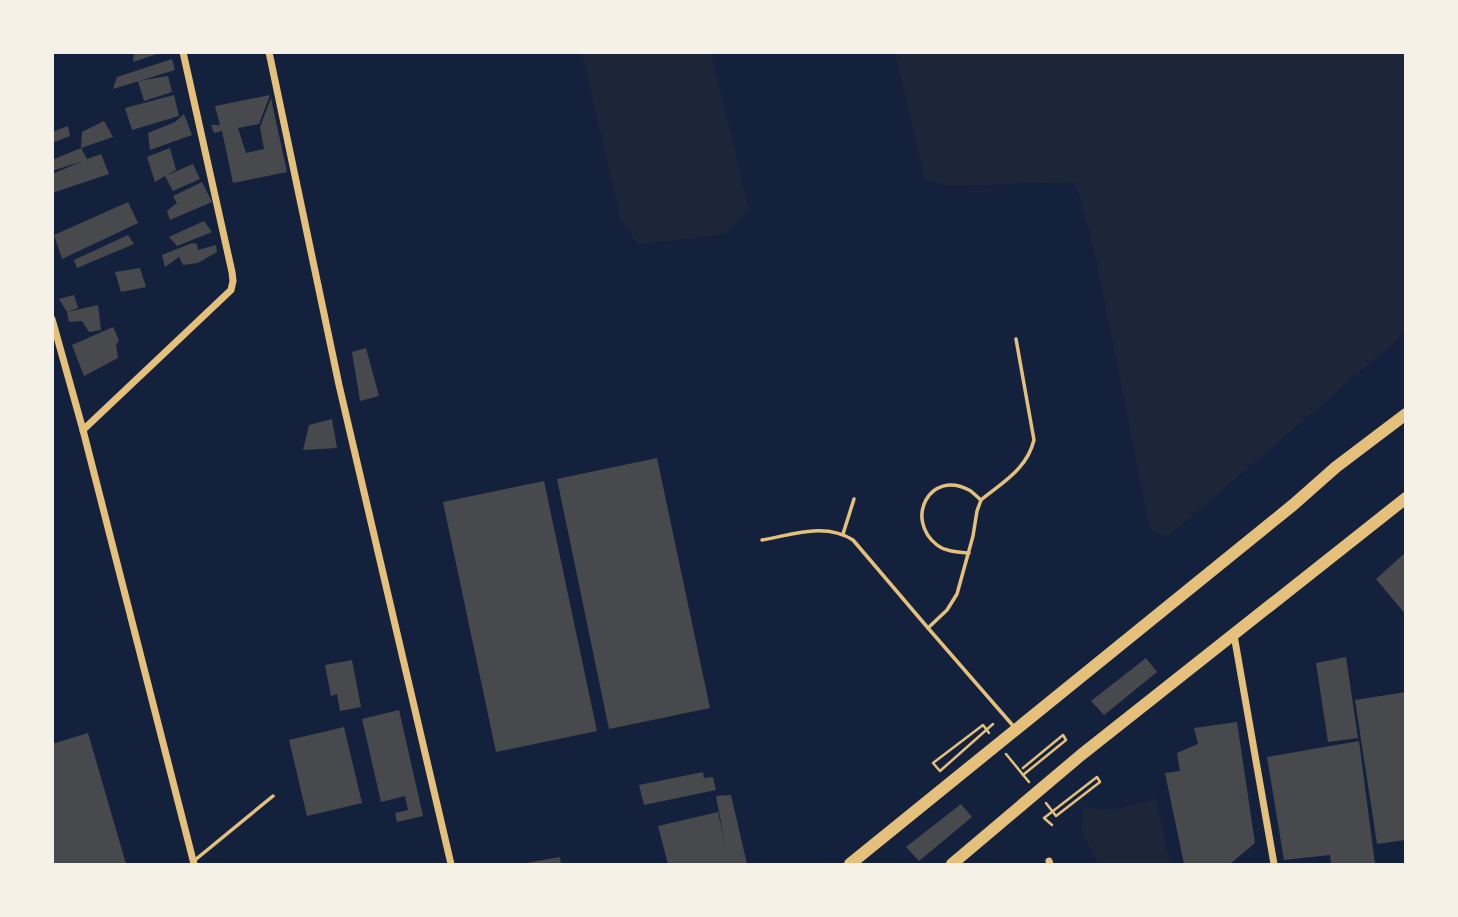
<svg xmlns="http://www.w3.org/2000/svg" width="1458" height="917" viewBox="0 0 1458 917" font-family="Commissioner,sans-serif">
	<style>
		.green { fill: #1d2539 }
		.building { fill: #48494c }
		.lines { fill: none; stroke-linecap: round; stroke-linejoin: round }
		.path { stroke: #e5c07b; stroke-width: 2.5 }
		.service { stroke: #e5c07b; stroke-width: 3.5 }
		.minor { stroke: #e5c07b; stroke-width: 7 }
		.trunk { stroke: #e5c07b; stroke-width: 12 }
	</style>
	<rect width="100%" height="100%" fill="#14213d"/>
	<g class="green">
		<path d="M582 53H711L749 209 723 235 638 244 621 221Z"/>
		<path d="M895 53H1405V333L1168 537 1150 530 1094 249 1075 182 949 186 925 180Z"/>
		<path d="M1156 798 1170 864H1098L1097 860 1081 830 1084 807 1114 810Z"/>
	</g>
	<g class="building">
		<path d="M134 52H160V53L133 62Z"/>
		<path d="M172 59 175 70 113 89 117 77Z"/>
		<path d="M168 76 172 92 144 101 138 81Z"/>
		<path d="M174 95 179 116 132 130 125 108Z"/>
		<path d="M270 95 259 124 238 128 246 153 264 149 260 127 271 98 287 172 233 183 222 131 214 133 211 125H220L215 106Z"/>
		<path d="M184 114 192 135 150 150 148 133 175 122Z"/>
		<path d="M104 121 113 137 81 148 82 132Z"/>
		<path d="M68 126 70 136 52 143V132Z"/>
		<path d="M81 148 87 159 101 154 109 174 52 193V174L83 161 52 171V160Z"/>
		<path d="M170 148 176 170 165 176 193 164 200 179 173 191 165 176 155 182 147 157Z"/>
		<path d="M202 182 212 202 170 220 167 211 177 203 173 196Z"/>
		<path d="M128 202 138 223 62 259 54 235Z"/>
		<path d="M204 221 212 232 177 246 169 237Z"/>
		<path d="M128 235 134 244 77 268 74 260Z"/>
		<path d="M192 243 197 244 198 250 216 245 217 252 198 263 183 265 179 257 165 267 162 255Z"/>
		<path d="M140 268 146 287 121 292 115 272Z"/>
		<path d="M74 295 78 308 67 312 59 299Z"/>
		<path d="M98 305 101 330 89 332 82 321 69 322 67 312Z"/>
		<path d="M113 327 119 340 116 345 118 358 84 376 72 345Z"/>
		<path d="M366 348 379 396 360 401 352 352Z"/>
		<path d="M332 419 337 448 303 450 309 425Z"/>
		<path d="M657 458 710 708 609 729 557 479Z"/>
		<path d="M544 481 597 731 496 752 443 502Z"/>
		<path d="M1406 552V615L1376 579Z"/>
		<path d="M1346 657 1358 738 1328 742 1316 663Z"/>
		<path d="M1146 658 1157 672 1104 715 1091 701Z"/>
		<path d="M352 660 361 707 340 711 337 694 331 696 325 665Z"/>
		<path d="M1406 692V840L1377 844 1355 700Z"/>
		<path d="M399 710 423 816 397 822 395 813 408 810 405 796 381 802 362 719Z"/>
		<path d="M1237 722 1255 843 1230 864H1184L1165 773 1180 771 1177 753 1198 744 1194 728Z"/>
		<path d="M344 727 362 803 307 816 289 740Z"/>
		<path d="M88 733 126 864H52V744Z"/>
		<path d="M1359 741 1375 864H1331L1330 855 1284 860 1267 757Z"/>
		<path d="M703 772 704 778 713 777 716 790 644 805 639 785Z"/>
		<path d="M731 795 747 864H668L658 826 718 812 725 844 716 796Z"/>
		<path d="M961 804 972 817 919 861 906 847Z"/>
		<path d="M560 857 561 864H526V863Z"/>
	</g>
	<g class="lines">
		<g class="path">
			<path d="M989 733 983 725 933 763 940 771 993 724"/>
			<path d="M1006 754 1029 782"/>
			<path d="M1023 775 1066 740 1063 735 1023 768"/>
			<path d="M1046 803 1056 816 1100 782 1097 777 1044 818 1052 825"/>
		</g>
		<g class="service">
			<path d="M981 500C1003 482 1027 469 1034 440L1016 339"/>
			<path d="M843 534 854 499"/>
			<path d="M762 540C792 535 825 522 853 540L928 628 947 610 957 594 973 536 977 511 981 500C977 497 973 492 969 490 930 469 904 519 937 545 946 552 958 552 969 553"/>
			<path d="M928 628 1015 728"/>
			<path d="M195 860 273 796"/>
		</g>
		<g class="minor">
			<path d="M269 52 339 385 451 864"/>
			<path d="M52 319 83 430 194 864"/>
			<path d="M83 430 231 290 233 281 232 272 183 52"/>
			<path d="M1234 635 1274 864"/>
			<path d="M1049 861 1050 864"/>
		</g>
		<g class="trunk">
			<path d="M850 864 1293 505 1336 467 1406 414"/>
			<path d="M952 864 1081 755 1406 498"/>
		</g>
	</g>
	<rect width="1458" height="917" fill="none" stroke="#f6f1e7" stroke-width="108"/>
</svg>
